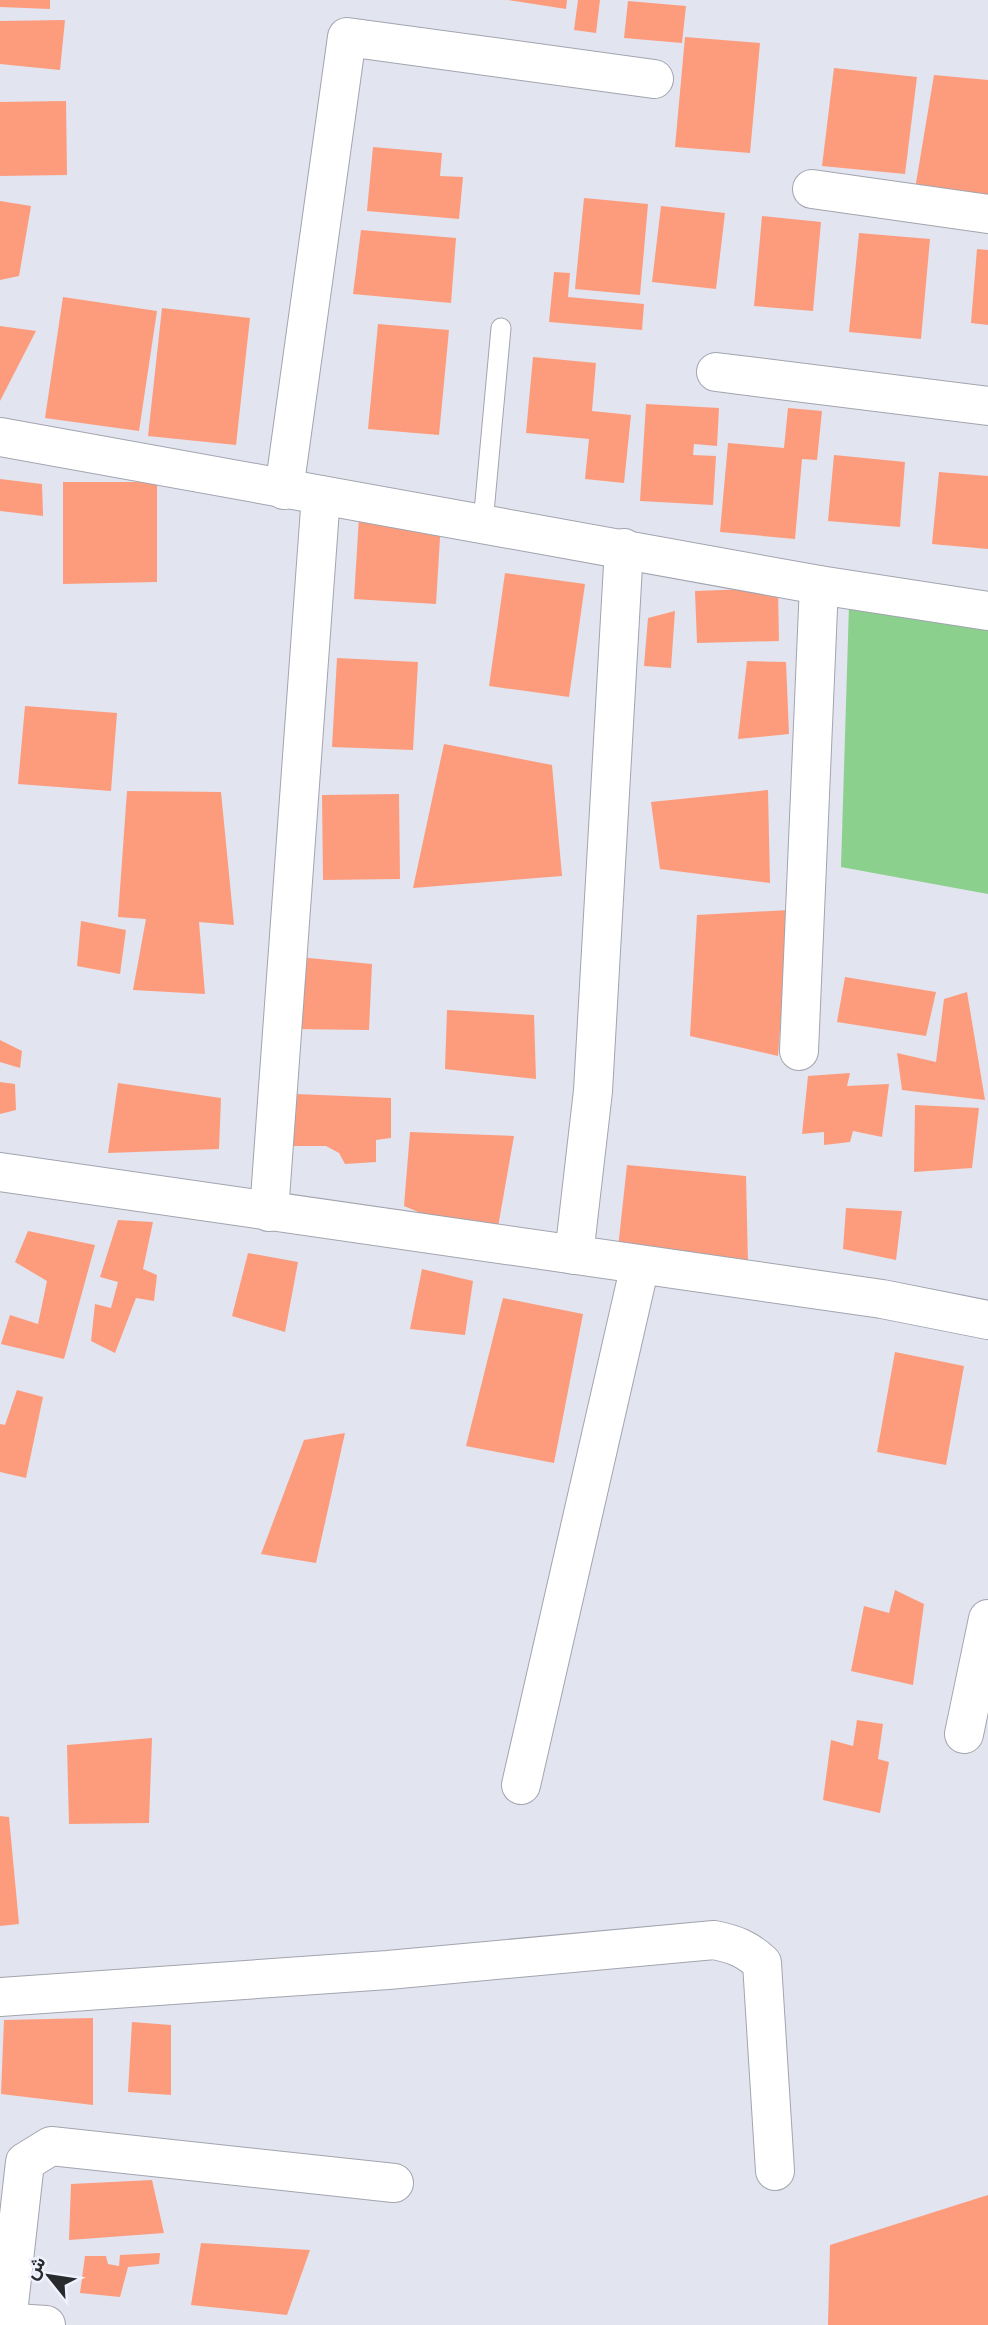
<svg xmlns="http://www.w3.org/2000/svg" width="988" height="2325" viewBox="0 0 988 2325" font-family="'Varela Round',Vazirmatn,sans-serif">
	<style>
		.green { fill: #8bd08c }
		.building { fill: #fd9c7d }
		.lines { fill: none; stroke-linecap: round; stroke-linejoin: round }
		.service-casing { stroke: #a2a4af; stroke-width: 21 }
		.minor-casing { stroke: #a2a4af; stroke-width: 40 }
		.service { stroke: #fff; stroke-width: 19 }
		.minor { stroke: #fff; stroke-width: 38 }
	</style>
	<rect width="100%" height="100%" fill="#e2e4ef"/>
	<path class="green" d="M849 605 988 621V894L841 867Z"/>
	<g class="building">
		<path d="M0 0H50V9L0 7Z"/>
		<path d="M508 0H567L566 9Z"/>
		<path d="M578 0H600L596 33 574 30Z"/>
		<path d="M628 1 686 6 682 43 624 38Z"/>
		<path d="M65 20 60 70 0 64V21Z"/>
		<path d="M685 37 760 43 750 153 675 147Z"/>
		<path d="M834 68 917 77 905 174 822 166Z"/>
		<path d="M934 75 988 80V199L915 189Z"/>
		<path d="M66 101 67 175 0 176V102Z"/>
		<path d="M373 147 442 153 440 176 463 177 459 219 367 211Z"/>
		<path d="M584 198 648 204 640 295 575 289Z"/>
		<path d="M0 201 31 206 19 276 0 280Z"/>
		<path d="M661 206 725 213 716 289 652 282Z"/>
		<path d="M762 216 821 222 813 311 754 306Z"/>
		<path d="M361 230 456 238 451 303 353 294Z"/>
		<path d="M859 233 930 239 921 339 849 332Z"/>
		<path d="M977 249 988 250V325L971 323Z"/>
		<path d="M554 272 570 273 568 297 644 304 642 330 549 322Z"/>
		<path d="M63 297 157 311 139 431 45 418Z"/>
		<path d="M162 308 250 318 236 445 148 436Z"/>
		<path d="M378 324 449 330 439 435 368 429Z"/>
		<path d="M0 326 36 331 0 401Z"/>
		<path d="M533 357 596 363 592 411 631 415 624 483 585 479 589 439 526 433Z"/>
		<path d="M646 404 719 408 717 446 694 444 693 455 716 456 713 505 640 501Z"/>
		<path d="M788 408 822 411 817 460 802 459 795 539 720 532 728 443 784 448Z"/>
		<path d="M834 455 905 462 900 527 828 521Z"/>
		<path d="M939 472 988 476V549L932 544Z"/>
		<path d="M0 479 42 484 43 516 0 511Z"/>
		<path d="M63 482H157V582L63 584Z"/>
		<path d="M359 517 441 521 436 604 354 599Z"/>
		<path d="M505 573 585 584 569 697 489 686Z"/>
		<path d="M778 588 779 641 697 643 695 591Z"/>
		<path d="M675 611 671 668 644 666 648 618Z"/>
		<path d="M337 658 418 662 413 750 332 747Z"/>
		<path d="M747 661 786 662 789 734 738 739Z"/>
		<path d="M25 706 117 713 111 791 18 784Z"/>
		<path d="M444 744 552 765 562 876 413 888Z"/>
		<path d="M768 790 770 883 660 869 651 802Z"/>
		<path d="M127 791 221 792 234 925 199 922 205 994 133 990 146 919 118 917Z"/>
		<path d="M399 794 400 879 323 880 322 795Z"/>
		<path d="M789 910 778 1056 690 1036 697 915Z"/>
		<path d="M81 921 126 930 120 974 77 966Z"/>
		<path d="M298 957 372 964 369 1030 293 1029Z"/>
		<path d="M845 977 936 992 926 1036 837 1022Z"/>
		<path d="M967 992 985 1100 902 1090 897 1053 936 1062 944 999Z"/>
		<path d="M447 1010 534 1015 536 1079 445 1069Z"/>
		<path d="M0 1040 22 1051 20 1068 0 1062Z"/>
		<path d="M850 1073 847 1086 889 1084 882 1137 853 1131 850 1142 824 1145V1132L802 1134 808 1076Z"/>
		<path d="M0 1082 15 1084 16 1110 0 1114Z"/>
		<path d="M118 1083 221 1098 219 1149 108 1153Z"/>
		<path d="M296 1094 391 1098V1138L376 1140V1162L345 1164 339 1153 326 1146H289Z"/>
		<path d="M915 1105 979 1108 972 1168 914 1172Z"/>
		<path d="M410 1132 514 1136 495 1244 404 1206Z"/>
		<path d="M627 1165 746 1176 748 1263 618 1248Z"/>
		<path d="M846 1208 902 1211 896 1260 843 1249Z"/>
		<path d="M118 1220 153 1222 143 1269 157 1275 154 1301 136 1298 115 1353 91 1341 95 1304 111 1308 118 1282 100 1277Z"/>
		<path d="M28 1231 95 1245 64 1359 1 1344 10 1315 38 1324 47 1281 15 1262Z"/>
		<path d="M248 1253 298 1262 285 1332 232 1316Z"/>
		<path d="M422 1269 473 1281 465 1335 410 1329Z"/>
		<path d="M503 1298 583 1314 554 1463 466 1446Z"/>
		<path d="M895 1352 964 1366 946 1465 877 1452Z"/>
		<path d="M17 1390 43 1397 26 1478 0 1472V1424L5 1425Z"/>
		<path d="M345 1433 316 1563 261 1554 304 1440Z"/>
		<path d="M895 1590 924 1604 913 1685 851 1671 864 1606 889 1613Z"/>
		<path d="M857 1720 883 1724 878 1759 889 1762 880 1813 823 1800 831 1740 853 1746Z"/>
		<path d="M152 1738 149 1823 69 1824 67 1745Z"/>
		<path d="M0 1816 9 1817 19 1924 0 1926Z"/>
		<path d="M93 2018V2105L1 2094 4 2020Z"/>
		<path d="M132 2022 171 2025V2095L128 2092Z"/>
		<path d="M152 2180 164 2233 69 2240 71 2184Z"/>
		<path d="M988 2195V2325H828L830 2245Z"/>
		<path d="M201 2243 310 2250 287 2315 191 2305Z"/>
		<path d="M160 2253 159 2264 128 2267 120 2297 80 2293 85 2256H106L108 2264 119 2266 120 2255Z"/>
	</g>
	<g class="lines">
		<defs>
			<path id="service" d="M483 523 501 328"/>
			<g id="minor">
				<path d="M812 189 988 214"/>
				<path d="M716 372 988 406"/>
				<path d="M0 437 819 585 988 611"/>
				<path d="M284 490 347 37 654 79"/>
				<path d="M799 1051 819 585"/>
				<path d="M0 1172 882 1299 988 1320"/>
				<path d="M269 1212 321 495"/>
				<path d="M574 1255 593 1091 624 548"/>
				<path d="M964 1734 988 1619"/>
				<path d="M521 1785 640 1265"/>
				<path d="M0 1997 388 1970 714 1940C734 1944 747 1949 762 1963L775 2171"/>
				<path d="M0 2322 46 2325"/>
				<path d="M7 2322 25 2162 51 2146 394 2183"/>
			</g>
		</defs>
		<use href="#service" class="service-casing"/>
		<use href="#minor" class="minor-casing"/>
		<use href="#service" class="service"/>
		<use href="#minor" class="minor"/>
	</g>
	<g transform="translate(49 2276) rotate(300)" stroke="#eff1fc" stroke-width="5" paint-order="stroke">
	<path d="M0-5L12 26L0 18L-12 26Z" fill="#292a2e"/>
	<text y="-10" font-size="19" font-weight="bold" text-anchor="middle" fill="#292a2e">ش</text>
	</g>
</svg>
